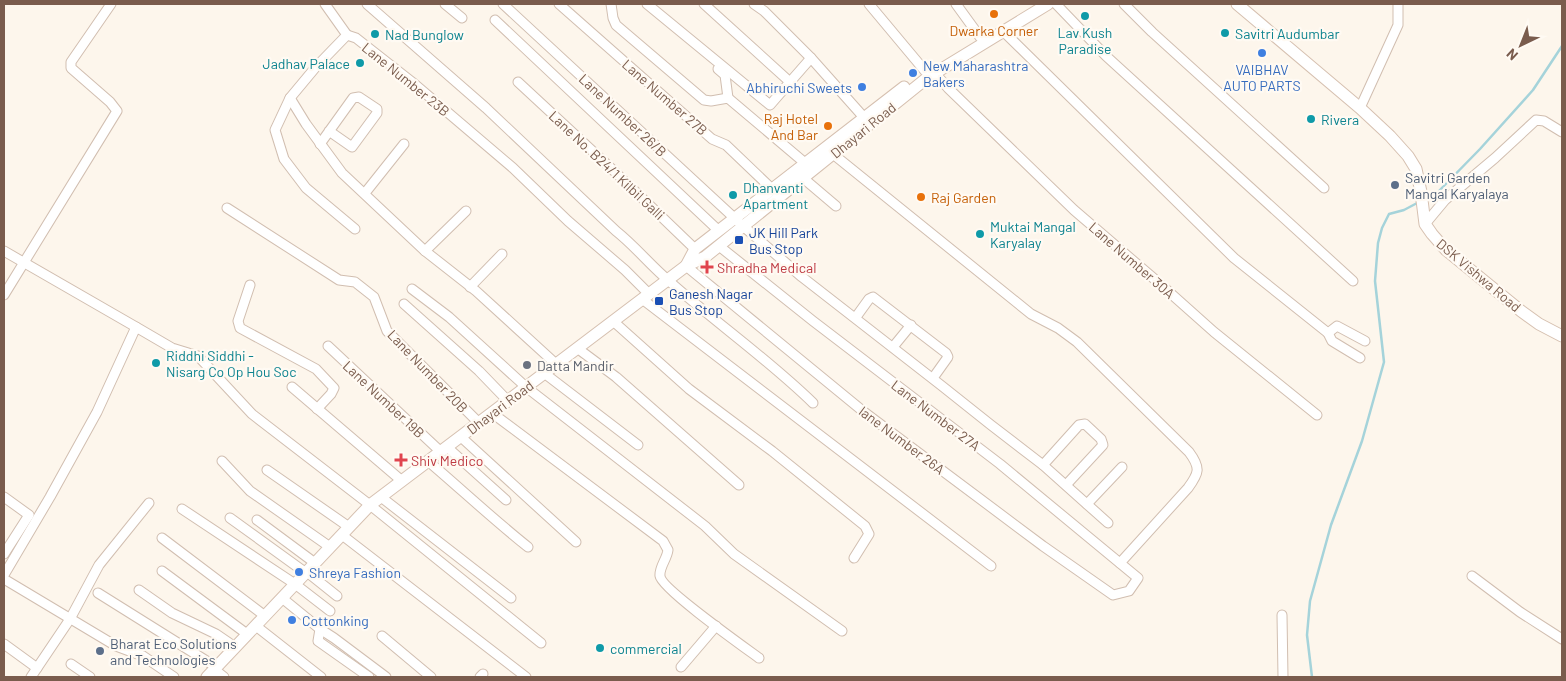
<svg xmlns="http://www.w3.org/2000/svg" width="1566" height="681" viewBox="0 0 1566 681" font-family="Barlow,sans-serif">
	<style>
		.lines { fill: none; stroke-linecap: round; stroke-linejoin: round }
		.stream { stroke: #a5d3da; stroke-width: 2.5 }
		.street-casing { stroke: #d1beb0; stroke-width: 11 }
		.secondary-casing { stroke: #d6c0b0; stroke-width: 13 }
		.street { stroke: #fff; stroke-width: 9 }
		.secondary { stroke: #fff; stroke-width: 11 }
		.food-dot { fill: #e8710a; stroke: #fffaf3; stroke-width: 2 }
		.culture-dot { fill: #0f9aa8; stroke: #fffaf3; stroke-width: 2 }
		.shop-dot { fill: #3f7fe0; stroke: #fffaf3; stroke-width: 2 }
		.service-dot { fill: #5c6f8a; stroke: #fffaf3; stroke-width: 2 }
		.transit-dot { fill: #1a4fb4; stroke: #fffaf3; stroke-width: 2 }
		.health-dot { fill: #e0444e; stroke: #fffaf3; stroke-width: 2 }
		.worship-dot { fill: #6b7280; stroke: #fffaf3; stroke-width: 2 }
		.labels { text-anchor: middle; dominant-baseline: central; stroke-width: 4.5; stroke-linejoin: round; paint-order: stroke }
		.food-label { font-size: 14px; fill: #c56008; stroke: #fffaf3 }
		.culture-label { font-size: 14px; fill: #0d838f; stroke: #fffaf3; text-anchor: start }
		.shop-label { font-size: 14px; fill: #366cbe; stroke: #fffaf3; text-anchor: start }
		.street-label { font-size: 14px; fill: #7a5c4d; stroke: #fffaf3 }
		.service-label { font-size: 14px; fill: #4e5e75; stroke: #fffaf3; text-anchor: start }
		.transit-label { font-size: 14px; fill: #164399; stroke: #fffaf3; text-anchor: start }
		.health-label { font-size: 14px; fill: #be3a42; stroke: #fffaf3; text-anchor: start }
		.worship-label { font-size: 14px; fill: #5b616d; stroke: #fffaf3; text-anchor: start }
	</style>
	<rect width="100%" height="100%" fill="#fdf6ec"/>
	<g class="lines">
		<g class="stream">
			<path d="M1426 199 1436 194 1480 149 1533 90 1562 46"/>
			<path d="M1312 677 1307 635 1310 601 1331 525 1362 441 1384 362 1375 281 1378 243 1382 228 1389 214 1404 210 1419 202"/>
		</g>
		<defs>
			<g id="street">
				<path d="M325 4 347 35"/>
				<path d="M367 4 486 108 616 231C635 246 650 265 669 281 716 323 768 359 813 403"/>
				<path d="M445 4 462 18"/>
				<path d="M503 4 743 226 802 277 942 386 991 425 1043 465 1108 523"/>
				<path d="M559 4 712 139 726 145 772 189"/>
				<path d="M611 4 613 18 616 25 704 100 711 101 728 98 805 163"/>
				<path d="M647 4 770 105 790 82 704 4"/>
				<path d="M754 4 764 11 811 58 868 122"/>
				<path d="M869 4 925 71"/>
				<path d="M956 4 980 37"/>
				<path d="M1056 4 1106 56 1353 281"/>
				<path d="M1124 4 1152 32 1324 188"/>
				<path d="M495 20 718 230"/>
				<path d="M1003 31 1234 258 1328 333 1332 341 1360 358"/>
				<path d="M347 35 356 38 412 82 513 168 568 221 625 270 649 294"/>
				<path d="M347 35 315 68 290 98 275 130 284 159 306 188 355 229"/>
				<path d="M718 69 725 75 728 98"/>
				<path d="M935 73 948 88 1074 210 1159 283 1214 332 1317 415"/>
				<path d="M518 82 614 171 695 249"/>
				<path d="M790 82 811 58"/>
				<path d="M290 98 306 124 342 173 425 251 476 291 556 364"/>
				<path d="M1360 108 1398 25V4"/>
				<path d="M320 144 353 98 359 97 377 109V113L352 147 329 131"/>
				<path d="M828 150 1031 314 1058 328 1077 342 1189 452C1201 468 1199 473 1188 488L1120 563"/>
				<path d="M803 178 836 206"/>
				<path d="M365 193 404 144"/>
				<path d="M227 208 339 280 355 282 374 297 387 331 479 423"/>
				<path d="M1425 224 1445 200 1495 158 1536 120 1544 121 1562 132"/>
				<path d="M4 251 136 327"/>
				<path d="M425 251 466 211"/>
				<path d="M686 266 864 412 1043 546 1113 595 1129 591 1138 578 1000 464 813 321 719 246"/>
				<path d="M250 285 238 321 240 328 316 369 334 388 331 394 317 409"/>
				<path d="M470 287 502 254"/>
				<path d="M412 289 449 317 526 387 705 526 734 554 842 631"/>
				<path d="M4 295 117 111 110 102 71 68V62L111 4"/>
				<path d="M642 299 991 566"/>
				<path d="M404 304 479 371 508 401"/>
				<path d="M856 317 869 299 873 297 946 353 948 357 933 378"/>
				<path d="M613 321 689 389 772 451 865 526 869 534 854 558"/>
				<path d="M1328 333 1337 326 1365 341"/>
				<path d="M328 346 441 452"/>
				<path d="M893 347 911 325"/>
				<path d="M577 348 616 377 739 485"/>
				<path d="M544 373 638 445"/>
				<path d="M292 387 402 481"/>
				<path d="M492 413 663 541 668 550C667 559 659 567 660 576 661 588 744 647 759 658"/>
				<path d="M461 437 576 542"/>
				<path d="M447 447 506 500"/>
				<path d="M222 461 250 491 330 547"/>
				<path d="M428 461C462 490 494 520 528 547"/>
				<path d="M1043 465 1079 425 1085 424 1101 439 1103 445 1066 485"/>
				<path d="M267 470 349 527"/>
				<path d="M4 497 29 515 4 554"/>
				<path d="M381 497 511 598"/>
				<path d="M1087 504 1122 467"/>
				<path d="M182 509 295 584 330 611"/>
				<path d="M230 518 306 573"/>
				<path d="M257 520 315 563"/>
				<path d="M342 535 526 677"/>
				<path d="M162 538 265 616"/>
				<path d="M162 571 247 634"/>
				<path d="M307 572 337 596"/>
				<path d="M4 575 50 497 97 412 136 327 172 348 198 356 252 414 370 505 541 643"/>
				<path d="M1472 576 1520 612 1562 639"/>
				<path d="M4 579 116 646 143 656 174 677"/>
				<path d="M139 590 172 613 216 634 235 647"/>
				<path d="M98 593 213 665 214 669 224 677"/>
				<path d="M282 598 320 629 318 641 369 677"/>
				<path d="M1282 615 1283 677"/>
				<path d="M256 626 321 677"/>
				<path d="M320 629 334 638 386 677"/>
				<path d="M382 636 431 677"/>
				<path d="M4 644 37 668"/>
				<path d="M71 664 90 677"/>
				<path d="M681 667 716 626"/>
				<path d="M31 677 70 619 99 565 149 503"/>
				<path d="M480 677 483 674"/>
			</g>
			<g id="secondary">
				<path d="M1237 4 1360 108 1390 136 1408 156 1416 169 1421 192 1425 224 1432 234 1446 250 1521 311 1539 324 1562 336"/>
				<path d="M686 266 695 249 904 87"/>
				<path d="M207 677 370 505 686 266 705 257 927 78 1048 4"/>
			</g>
		</defs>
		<use href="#street" class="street-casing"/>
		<use href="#secondary" class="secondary-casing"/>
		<use href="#street" class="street"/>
		<use href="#secondary" class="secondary"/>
	</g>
	<g class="food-dot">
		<circle cx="994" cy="14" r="5"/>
		<circle cx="828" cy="126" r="5"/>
		<circle cx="921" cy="197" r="5"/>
	</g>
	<g class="culture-dot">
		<circle cx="1085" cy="16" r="5"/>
		<circle cx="1225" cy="33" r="5"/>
		<circle cx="375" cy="34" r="5"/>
		<circle cx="360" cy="63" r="5"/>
		<circle cx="1311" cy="119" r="5"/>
		<circle cx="733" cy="195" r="5"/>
		<circle cx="980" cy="234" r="5"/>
		<circle cx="156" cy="363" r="5"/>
		<circle cx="600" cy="648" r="5"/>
	</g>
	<g class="shop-dot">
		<circle cx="1262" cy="53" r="5"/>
		<circle cx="913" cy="73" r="5"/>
		<circle cx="862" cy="87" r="5"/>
		<circle cx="299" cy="572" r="5"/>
		<circle cx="292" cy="620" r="5"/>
	</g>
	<g class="service-dot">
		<circle cx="1395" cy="185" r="5"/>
		<circle cx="100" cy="651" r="5"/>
	</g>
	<g class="transit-dot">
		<rect x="734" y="235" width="10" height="10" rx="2.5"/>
		<rect x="654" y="296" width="10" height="10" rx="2.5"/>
	</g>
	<g class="health-dot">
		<path d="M704.5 259.5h5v5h5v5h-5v5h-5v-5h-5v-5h5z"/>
		<path d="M398.5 452.5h5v5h5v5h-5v5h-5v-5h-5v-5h5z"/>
	</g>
	<circle class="worship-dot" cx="527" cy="365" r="5"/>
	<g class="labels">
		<g class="food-label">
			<text x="994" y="30">Dwarka Corner</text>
			<text x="818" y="118" text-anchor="end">Raj Hotel<tspan x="818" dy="16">And Bar</tspan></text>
			<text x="931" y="197" text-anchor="start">Raj Garden</text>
		</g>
		<g class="culture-label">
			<text x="1085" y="32" text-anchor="middle">Lav Kush<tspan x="1085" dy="16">Paradise</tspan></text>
			<text x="1235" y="33">Savitri Audumbar</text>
			<text x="385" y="34">Nad Bunglow</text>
			<text x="350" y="63" text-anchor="end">Jadhav Palace</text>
			<text x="1321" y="119">Rivera</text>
			<text x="743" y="187">Dhanvanti<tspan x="743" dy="16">Apartment</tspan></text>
			<text x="990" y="226">Muktai Mangal<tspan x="990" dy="16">Karyalay</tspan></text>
			<text x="166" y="355">Riddhi Siddhi -<tspan x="166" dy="16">Nisarg Co Op Hou Soc</tspan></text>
			<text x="610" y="648">commercial</text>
		</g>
		<g class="shop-label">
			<text x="923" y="65">New Maharashtra<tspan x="923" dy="16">Bakers</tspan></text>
			<text x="1262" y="69" text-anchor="middle">VAIBHAV<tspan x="1262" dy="16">AUTO PARTS</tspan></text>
			<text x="852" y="87" text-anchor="end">Abhiruchi Sweets</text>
			<text x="309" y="572">Shreya Fashion</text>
			<text x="302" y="620">Cottonking</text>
		</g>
		<g class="street-label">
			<text transform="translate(406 79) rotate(39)">Lane Number 23B</text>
			<text transform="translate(665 97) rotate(41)">Lane Number 27B</text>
			<text transform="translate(623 115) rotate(43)">Lane Number 26/B</text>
			<text transform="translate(863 130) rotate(-39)">Dhayari Road</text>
			<text transform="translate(607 165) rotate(43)">Lane No. B24/1 Kilbil Galli</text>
			<text transform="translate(1132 260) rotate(41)">Lane Number 30A</text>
			<text transform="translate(1479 275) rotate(40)">DSK Vishwa Road</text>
			<text transform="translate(428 371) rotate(46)">Lane Number 20B</text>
			<text transform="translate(384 399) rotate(43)">Lane Number 19B</text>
			<text transform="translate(500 407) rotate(-37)">Dhayari Road</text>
			<text transform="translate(936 415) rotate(37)">Lane Number 27A</text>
			<text transform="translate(902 440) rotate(37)">lane Number 26A</text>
		</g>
		<g class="service-label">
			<text x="1405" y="177">Savitri Garden<tspan x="1405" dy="16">Mangal Karyalaya</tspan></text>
			<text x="110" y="643">Bharat Eco Solutions<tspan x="110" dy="16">and Technologies</tspan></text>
		</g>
		<g class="transit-label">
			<text x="749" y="232">JK Hill Park<tspan x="749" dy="16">Bus Stop</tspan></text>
			<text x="669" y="293">Ganesh Nagar<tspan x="669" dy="16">Bus Stop</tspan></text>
		</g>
		<g class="health-label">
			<text x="717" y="267">Shradha Medical</text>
			<text x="411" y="460">Shiv Medico</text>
		</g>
		<g class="worship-label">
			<text x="537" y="365">Datta Mandir</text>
		</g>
	</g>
	<rect width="1566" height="681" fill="none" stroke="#7a5c4d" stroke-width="10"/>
	<g transform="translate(1521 45) rotate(223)" stroke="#fffaf3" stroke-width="4" paint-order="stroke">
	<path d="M0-4L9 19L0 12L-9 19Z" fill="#7a5c4d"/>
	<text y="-8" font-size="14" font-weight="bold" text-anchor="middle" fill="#7a5c4d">N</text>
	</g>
</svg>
